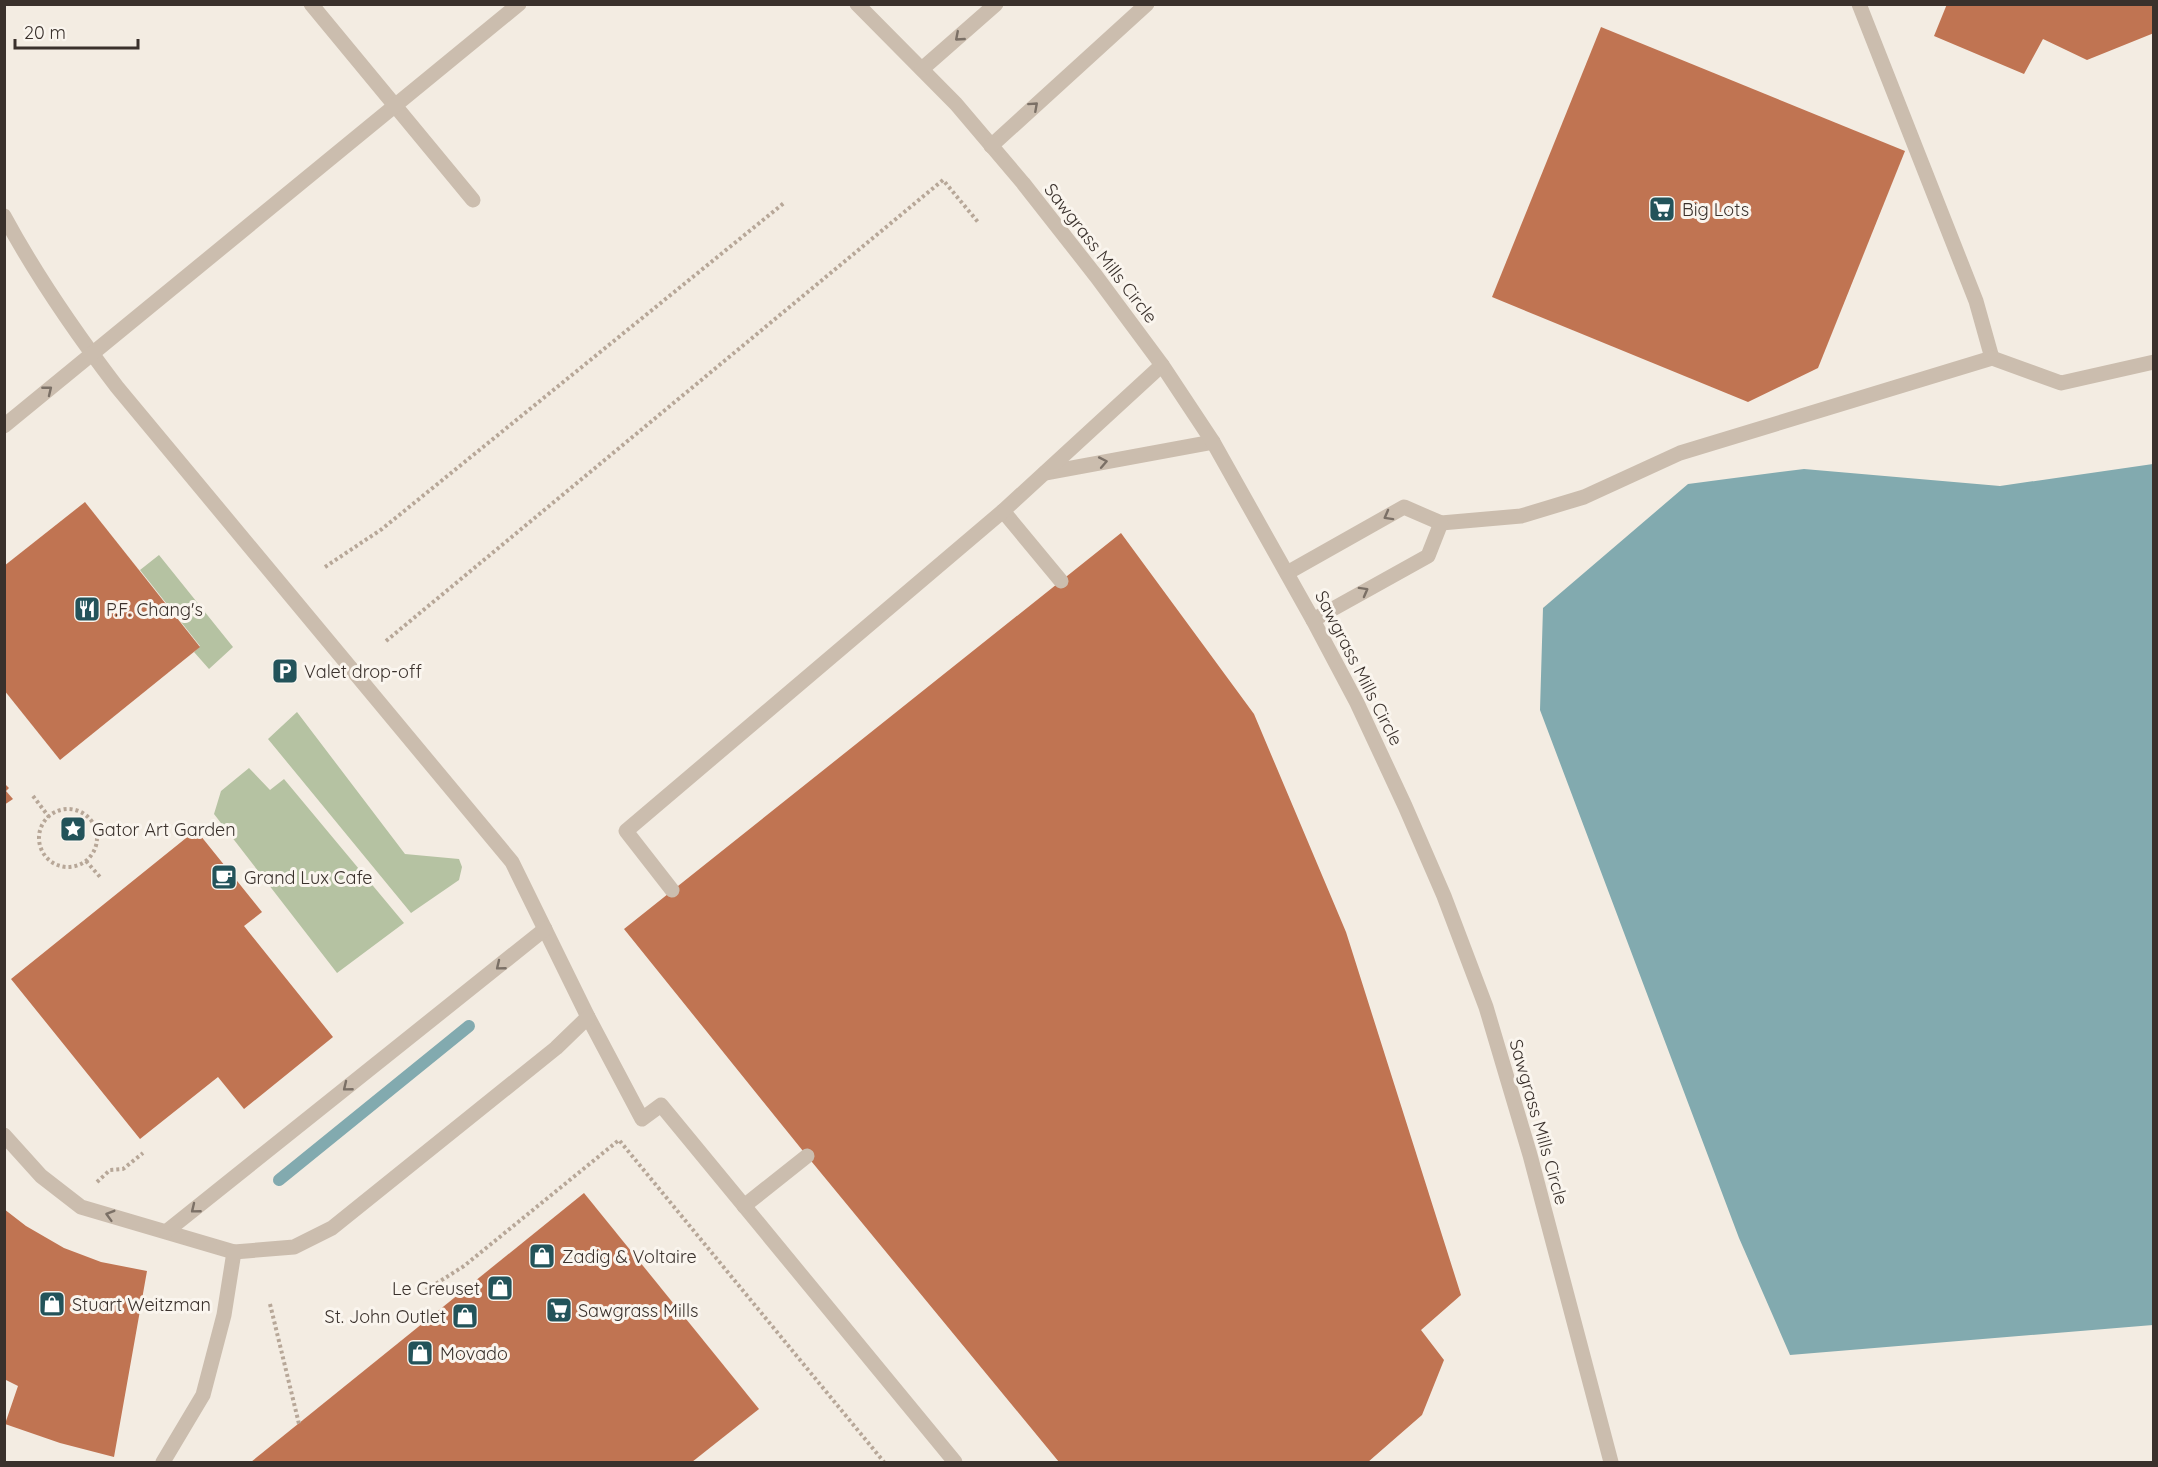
<svg xmlns="http://www.w3.org/2000/svg" width="2158" height="1467" viewBox="0 0 2158 1467" font-family="Quicksand,sans-serif">
	<style>
		.green { fill: #b5c2a2 }
		.water { fill: #82aaaf }
		.lines { fill: none; stroke-linecap: round; stroke-linejoin: round }
		.stream { stroke: #82aaaf; stroke-width: 12 }
		.building { fill: #c07452 }
		.path { stroke: #b7a798; stroke-width: 4; stroke-dasharray: 3 3; stroke-linecap: butt }
		.lane { stroke: #cbbdae; stroke-width: 15 }
		.street { stroke: #cbbdae; stroke-width: 15 }
		.oneway { stroke: #7b7066 }
		.labels { text-anchor: middle; dominant-baseline: central; stroke-width: 6; stroke-linejoin: round; paint-order: stroke }
		.poi-label { font-size: 18px; fill: #3a312c; stroke: #faf5ee; text-anchor: start }
		.street-label { font-size: 18px; fill: #3a312c; stroke: #faf5ee }
	</style>
	<rect width="100%" height="100%" fill="#f3ece2"/>
	<g class="green">
		<path d="M159 555 233 647 209 669 194 652 200 646 140 570Z"/>
		<path d="M297 712 405 854 459 859 462 867 459 880 411 913 268 739Z"/>
		<path d="M249 768 270 790 284 779 404 923 337 973 214 814 221 791Z"/>
	</g>
	<path class="water" d="M2153 464V1325L1790 1355 1739 1238 1540 710 1543 608 1688 484 1804 469 2000 486Z"/>
	<g class="lines">
		<path class="stream" d="M279 1180 469 1026"/>
	</g>
	<g class="building">
		<path d="M1947 4H2154V33L2087 60 2043 39 2024 74 1934 36Z"/>
		<path d="M1601 27 1905 151 1818 368 1748 402 1492 297Z"/>
		<path d="M85 502 200 647 60 760 4 690V566Z"/>
		<path d="M1121 533 1254 714 1346 932 1461 1295 1421 1330 1444 1360 1422 1415 1368 1462H1059L807 1156 624 929Z"/>
		<path d="M4 783 9 788 6 791 13 799 4 805Z"/>
		<path d="M196 830 262 912 244 926 333 1037 244 1109 218 1077 140 1139 11 979Z"/>
		<path d="M584 1193 759 1409 692 1462H251Z"/>
		<path d="M4 1209 26 1226 64 1248 101 1262 147 1271 114 1457 60 1443 5 1424 18 1386 4 1379Z"/>
	</g>
	<g class="lines">
		<g class="path">
			<path d="M325 567 382 529 784 203"/>
			<path d="M386 641 943 180 978 222"/>
			<path d="M33 796 49 817"/>
			<circle cx="68" cy="838" r="29"/>
			<path d="M86 861 100 877"/>
			<path d="M97 1182 110 1170 123 1169 143 1153"/>
			<path d="M426 1290 464 1266 619 1140 884 1462"/>
			<path d="M270 1304 299 1424"/>
		</g>
		<g class="lane">
			<path d="M311 4 473 200"/>
			<path d="M1859 4 1976 301 1992 358"/>
			<path d="M4 216C37 277 75 332 117 387L512 862 588 1017 642 1119 661 1105 955 1462"/>
			<path d="M4 426 519 4"/>
			<path d="M1045 473 1213 442"/>
			<path d="M1003 511 1061 581"/>
			<path d="M1287 573 1404 507 1441 523 1521 516 1584 497 1680 453 1992 358 2061 383 2154 362"/>
			<path d="M1313 620 1428 556 1441 523"/>
			<path d="M672 890 626 831 1003 511 1162 365"/>
			<path d="M4 1135 41 1176 81 1207 234 1252 294 1247 332 1228 556 1048 588 1017"/>
			<path d="M744 1206 807 1156"/>
			<path d="M167 1231 545 929"/>
			<path d="M163 1462 203 1395 224 1315 234 1252"/>
		</g>
		<g class="street">
			<path d="M857 4 956 104 1023 183 1096 276 1162 365 1213 442 1313 620 1357 703 1405 806 1444 896 1486 1007 1530 1155 1611 1462"/>
			<path d="M922 69 996 4"/>
			<path d="M991 146 1147 4"/>
		</g>
	</g>
	<defs><path id="oneway-chevron" d="M-2-3.5L2.5 0L-2 3.5" fill="none" stroke-width="1.6" stroke-linecap="round" stroke-linejoin="round" transform="scale(1.5)"/></defs>
	<g class="oneway">
		<use href="#oneway-chevron" transform="translate(959 37) rotate(139)"/>
		<use href="#oneway-chevron" transform="translate(1034 106) rotate(-42)"/>
		<use href="#oneway-chevron" transform="translate(48 390) rotate(-39)"/>
		<use href="#oneway-chevron" transform="translate(1103 462) rotate(-11)"/>
		<use href="#oneway-chevron" transform="translate(1388 516) rotate(151)"/>
		<use href="#oneway-chevron" transform="translate(1364 591) rotate(-29)"/>
		<use href="#oneway-chevron" transform="translate(500 966) rotate(141)"/>
		<use href="#oneway-chevron" transform="translate(347 1087) rotate(141)"/>
		<use href="#oneway-chevron" transform="translate(195 1209) rotate(141)"/>
		<use href="#oneway-chevron" transform="translate(110 1215) rotate(-164)"/>
	</g>
	<defs>
		<symbol id="supermarket-square" viewBox="-11 -11 22 22"><rect x="-9" y="-9" width="18" height="18" rx="4" fill="#23535a" stroke="#faf5ee"/><path d="M-6-5.5h2.5l.6 2H6L4.5 2H-2.5L-4.4-4H-6ZM-1.5 3.2a1.3 1.3 0 1 0 .1 0ZM3 3.2a1.3 1.3 0 1 0 .1 0Z" fill="#fff"/></symbol>
		<symbol id="restaurant-square" viewBox="-11 -11 22 22"><rect x="-9" y="-9" width="18" height="18" rx="4" fill="#23535a" stroke="#faf5ee"/><path d="M-5-6h1v4h1v-4h1v4h1v-4h1v5L-1.5 .5V6h-2V.5L-5-1ZM5-6V6H3V1.5H1.5Q1.5-4 5-6Z" fill="#fff"/></symbol>
		<symbol id="parking-square" viewBox="-11 -11 22 22"><rect x="-9" y="-9" width="18" height="18" rx="4" fill="#23535a" stroke="#faf5ee"/><path d="M-3.5-5.5H1a3.5 3.5 0 0 1 0 7H-1V5.5H-3.5ZM-1-3.4V-.6H.8a1.4 1.4 0 0 0 0-2.8Z" fill="#fff"/></symbol>
		<symbol id="sight-square" viewBox="-11 -11 22 22"><rect x="-9" y="-9" width="18" height="18" rx="4" fill="#23535a" stroke="#faf5ee"/><path d="M0-6L1.8-2.2L6-1.7L2.9 1.2L3.7 5.4L0 3.3L-3.7 5.4L-2.9 1.2L-6-1.7L-1.8-2.2Z" fill="#fff"/></symbol>
		<symbol id="cafe-square" viewBox="-11 -11 22 22"><rect x="-9" y="-9" width="18" height="18" rx="4" fill="#23535a" stroke="#faf5ee"/><path d="M-5.5-4.5H6V0H3Q3 3.5 0 3.5H-2.5Q-5.5 3.5-5.5 0ZM3-3.2v2h1.7v-2ZM-6 4.5H4V6H-6Z" fill="#fff"/></symbol>
		<symbol id="shop-square" viewBox="-11 -11 22 22"><rect x="-9" y="-9" width="18" height="18" rx="4" fill="#23535a" stroke="#faf5ee"/><path d="M-5-2.5h2.3a2.7 3.5 0 0 1 5.4 0H5L5.5 6h-11ZM-1.5-2.5h3a1.5 2.3 0 0 0-3 0Z" fill="#fff"/></symbol>
	</defs>
	<g fill-rule="evenodd">
		<use href="#supermarket-square" x="1647" y="194" width="30" height="30"/>
		<use href="#restaurant-square" x="72" y="594" width="30" height="30"/>
		<use href="#parking-square" x="270" y="656" width="30" height="30"/>
		<use href="#sight-square" x="58" y="814" width="30" height="30"/>
		<use href="#cafe-square" x="209" y="862" width="30" height="30"/>
		<use href="#shop-square" x="527" y="1241" width="30" height="30"/>
		<use href="#shop-square" x="485" y="1273" width="30" height="30"/>
		<use href="#shop-square" x="37" y="1289" width="30" height="30"/>
		<use href="#supermarket-square" x="544" y="1295" width="30" height="30"/>
		<use href="#shop-square" x="450" y="1301" width="30" height="30"/>
		<use href="#shop-square" x="405" y="1338" width="30" height="30"/>
	</g>
	<g class="labels">
		<g class="poi-label">
			<text x="1682" y="209">Big Lots</text>
			<text x="106" y="609">P.F. Chang's</text>
			<text x="304" y="671">Valet drop-off</text>
			<text x="92" y="829">Gator Art Garden</text>
			<text x="244" y="877">Grand Lux Cafe</text>
			<text x="562" y="1256">Zadig &amp; Voltaire</text>
			<text x="480" y="1288" text-anchor="end">Le Creuset</text>
			<text x="72" y="1304">Stuart Weitzman</text>
			<text x="578" y="1310">Sawgrass Mills</text>
			<text x="446" y="1316" text-anchor="end">St. John Outlet</text>
			<text x="440" y="1353">Movado</text>
		</g>
		<g class="street-label">
			<text transform="translate(1101 253) rotate(52)">Sawgrass Mills Circle</text>
			<text transform="translate(1359 668) rotate(63)">Sawgrass Mills Circle</text>
			<text transform="translate(1539 1122) rotate(74)">Sawgrass Mills Circle</text>
		</g>
	</g>
	<rect width="2158" height="1467" fill="none" stroke="#3a312c" stroke-width="12"/>
	<path d="M15 39v9h123v-9" fill="none" stroke="#3a312c" stroke-width="3"/>
	<text x="24" y="39" font-size="18" fill="#3a312c" stroke="#faf5ee" stroke-width="4.5" paint-order="stroke">20 m</text>
</svg>
